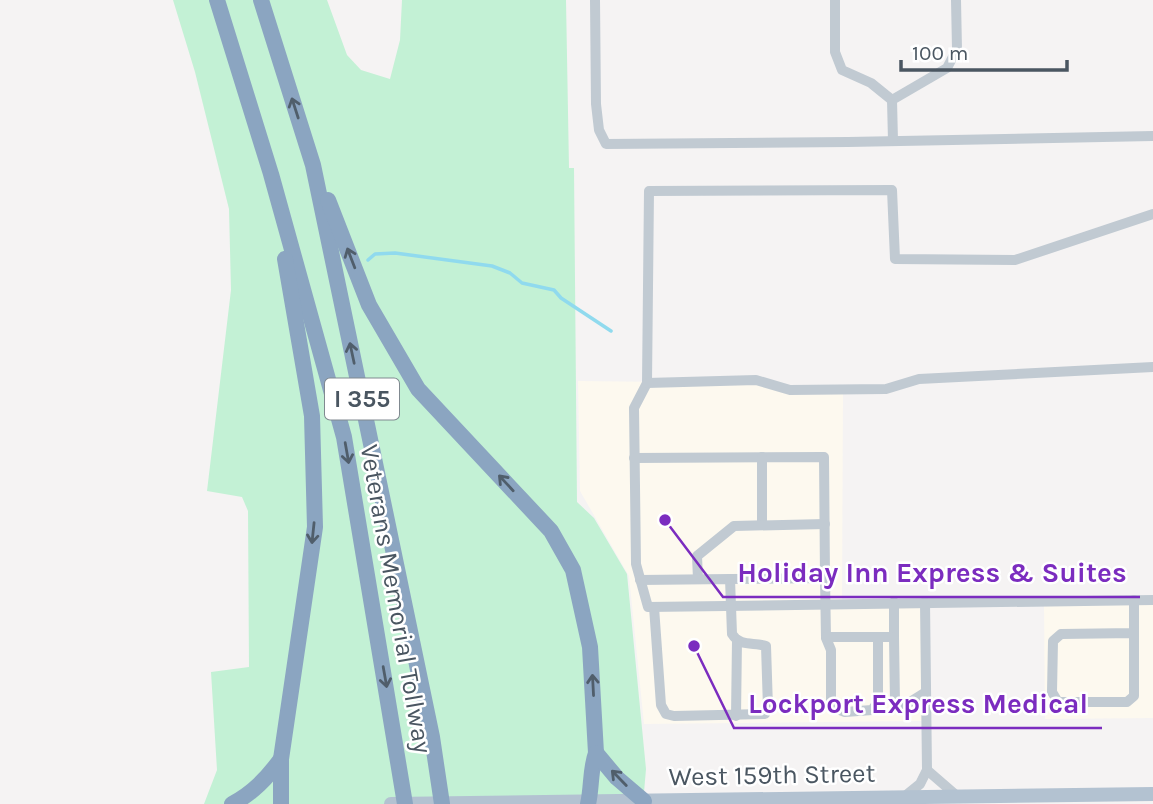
<svg xmlns="http://www.w3.org/2000/svg" width="1153" height="804" viewBox="0 0 1153 804" font-family="Karla,sans-serif">
	<style>
		.commercial { fill: #fdf9ef }
		.green { fill: #c3f1d5 }
		.lines { fill: none; stroke-linecap: round; stroke-linejoin: round }
		.stream { stroke: #90daee; stroke-width: 3.5 }
		.minor { stroke: #c1cad2; stroke-width: 10 }
		.major { stroke: #b3c2d1; stroke-width: 14 }
		.highway { stroke: #8ba5c1; stroke-width: 16 }
		.oneway { stroke: #505e6b }
		.labels { text-anchor: middle; dominant-baseline: central; stroke-width: 5; stroke-linejoin: round; paint-order: stroke }
		.shield { fill: #fff; stroke: #808990; stroke-width: 2 }
		.shield-label { font-size: 24px; font-weight: bold; fill: #4a5661 }
		.street-label { font-size: 26px; fill: #4a5661; stroke: #fff }
		.leader { fill: none; stroke: #7b2cbf; stroke-width: 2.5 }
		.callout-dot { fill: #7b2cbf; stroke: #fff; stroke-width: 2.5 }
		.callout-label { font-size: 28px; text-anchor: middle; font-weight: bold; fill: #7b2cbf; stroke: #fff; stroke-width: 5; stroke-linejoin: round; paint-order: stroke }
	</style>
	<rect width="100%" height="100%" fill="#f5f3f3"/>
	<g class="commercial">
		<path d="M578 381 756 383 843 392 842 606 923 604V721L644 724 629 576 580 491Z"/>
		<path d="M1044 603H1153V718L1045 719Z"/>
	</g>
	<path class="green" d="M173 0H327L347 55 361 70 390 79 400 40 402 0H566L569 168H574L577 502 594 518 627 574 646 769 643 804H204L217 770 211 672 249 667 248 511 242 497 207 491 231 290 229 209 195 72Z"/>
	<g class="lines">
		<path class="stream" d="M368 260 375 254 395 253 492 266 510 273 522 283 554 290 561 298 611 331"/>
		<g class="minor">
			<path d="M595 0 596 104 599 130 606 144 848 142 1153 136"/>
			<path d="M835 0V52L842 70 871 83 892 100"/>
			<path d="M893 141 892 100 947 68 957 49 956 0"/>
			<path d="M1153 214 1015 260 895 259 892 190 649 191 647 383 634 408 636 564 648 607 1153 600"/>
			<path d="M647 383 756 380 790 390 886 389 919 379 1153 367"/>
			<path d="M634 458 824 457 825 578 730 579"/>
			<path d="M762 525V457"/>
			<path d="M825 578 826 638 831 650V701L835 708 845 712 872 710 878 702V637"/>
			<path d="M698 579 697 556 734 526 825 524"/>
			<path d="M640 580 730 579 732 634C740 647 753 642 766 646L768 708 765 714 674 716 666 714 661 705 654 607"/>
			<path d="M1134 633 1061 634 1053 641 1052 692 1058 702H1127L1134 696V600"/>
			<path d="M826 637H894V602"/>
			<path d="M894 637 895 704H907L926 692"/>
			<path d="M736 716 737 640"/>
			<path d="M927 770 957 796"/>
			<path d="M904 797 920 784 927 770 925 602"/>
		</g>
		<path class="major" d="M391 804 1153 794"/>
		<g class="highway">
			<path d="M217 0 271 174 344 437 405 804"/>
			<path d="M261 0 313 165 432 737 442 804"/>
			<path d="M328 200 369 305 418 389 551 531 573 570 590 647 596 753C590 769 592 787 588 804"/>
			<path d="M596 753 617 778 644 801"/>
			<path d="M232 804C253 793 267 778 281 759"/>
			<path d="M281 804V759L315 527 312 416 285 259"/>
		</g>
	</g>
	<defs><path id="oneway-shaft" d="M-6 0H5M1.5-3L5.5 0L1.5 3" fill="none" stroke-width="1.6" stroke-linecap="round" stroke-linejoin="round" transform="scale(1.75)"/></defs>
	<g class="oneway">
		<use href="#oneway-shaft" transform="translate(295 108) rotate(-108)"/>
		<use href="#oneway-shaft" transform="translate(351 258) rotate(-111)"/>
		<use href="#oneway-shaft" transform="translate(352 353) rotate(-102)"/>
		<use href="#oneway-shaft" transform="translate(347 453) rotate(80)"/>
		<use href="#oneway-shaft" transform="translate(506 483) rotate(-133)"/>
		<use href="#oneway-shaft" transform="translate(313 533) rotate(96)"/>
		<use href="#oneway-shaft" transform="translate(385 677) rotate(80)"/>
		<use href="#oneway-shaft" transform="translate(593 685) rotate(-93)"/>
		<use href="#oneway-shaft" transform="translate(619 778) rotate(-134)"/>
	</g>
	<g class="labels">
		<rect class="shield" x="325" y="378.5" width="74" height="41" rx="5"/>
		<g class="shield-label">
			<text x="362" y="399">I 355</text>
		</g>
		<g class="street-label">
			<text transform="translate(396 599) rotate(80)">Veterans Memorial Tollway</text>
			<text transform="translate(772 775) rotate(-1)">West 159th Street</text>
		</g>
	</g>
	<path class="leader" d="M665 520L723 597H1140M694 646L734 728H1102"/>
	<g class="callout-dot">
		<circle cx="665" cy="520" r="7"/>
		<circle cx="694" cy="646" r="7"/>
	</g>
	<g class="callout-label">
		<text x="932" y="582">Holiday Inn Express &amp; Suites</text>
		<text x="918" y="713">Lockport Express Medical</text>
	</g>
	<path d="M901 60v10h166v-10" fill="none" stroke="#4a5661" stroke-width="3.5"/>
	<text x="912" y="60" font-size="21" fill="#4a5661" stroke="#ffffff" stroke-width="5" paint-order="stroke">100 m</text>
</svg>
